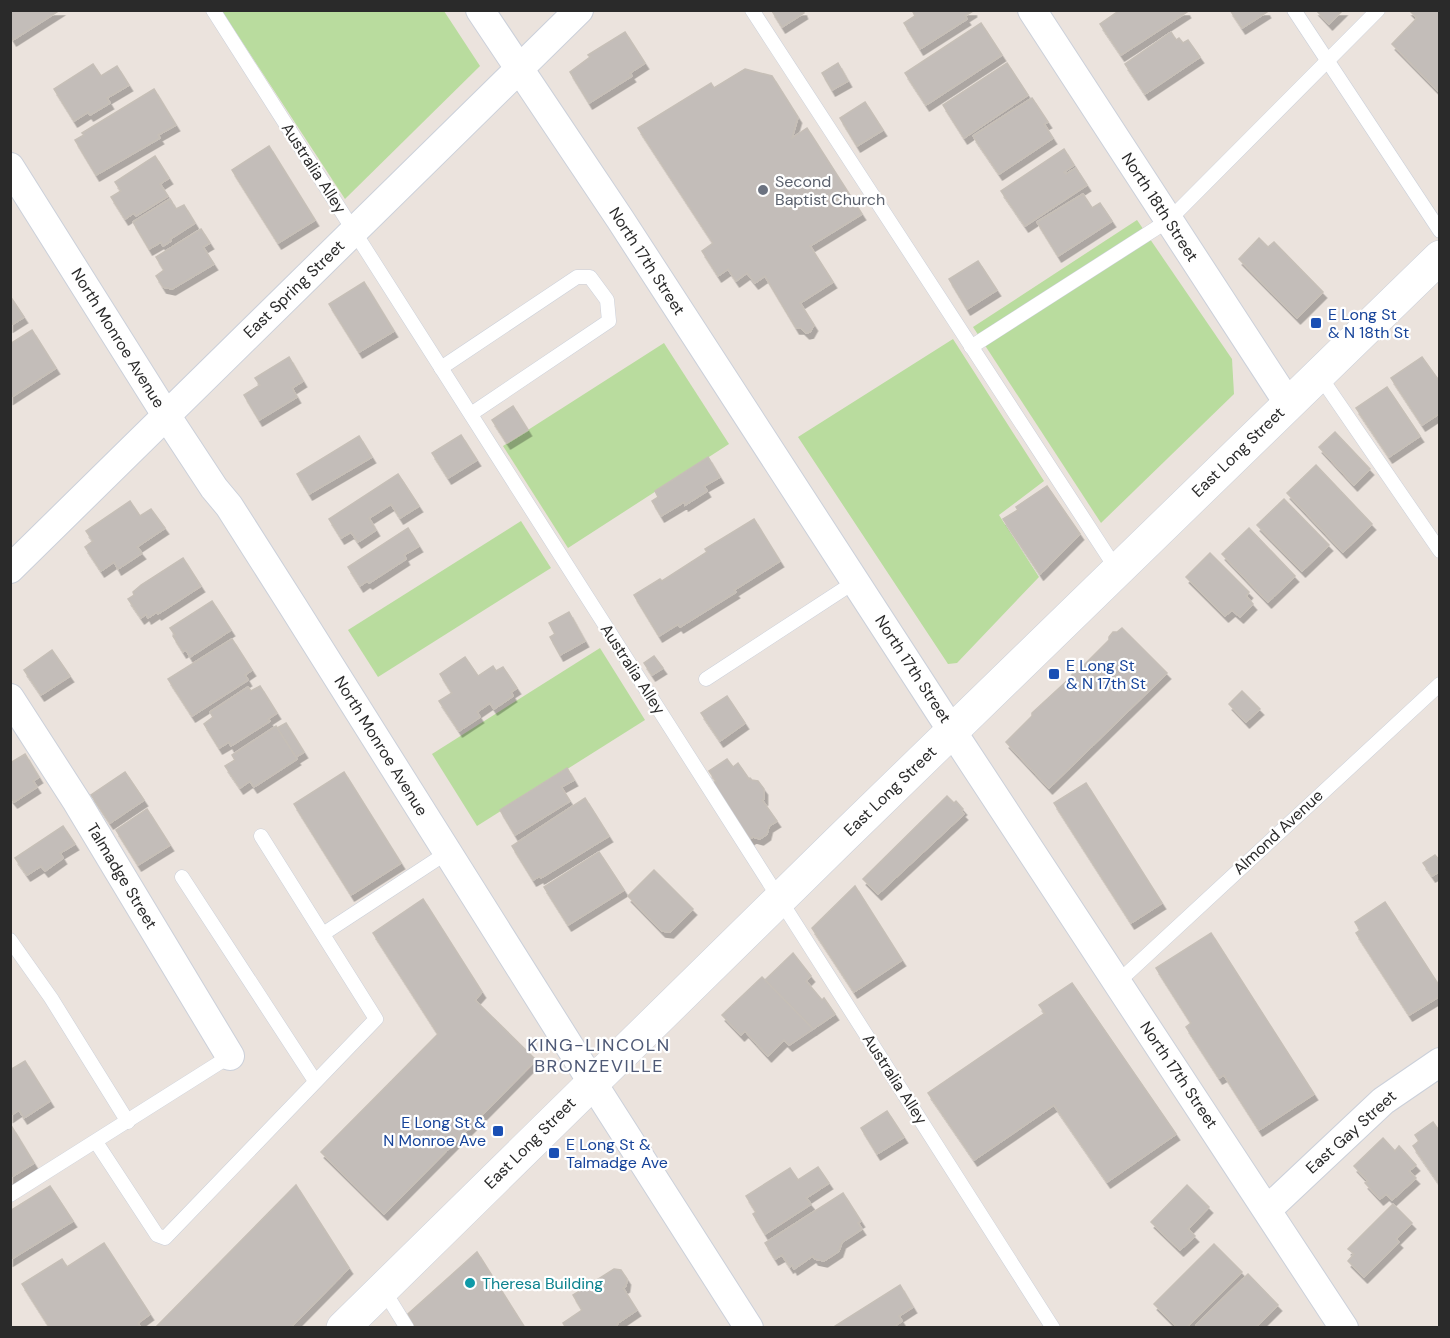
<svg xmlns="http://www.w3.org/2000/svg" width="1450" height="1338" viewBox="0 0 1450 1338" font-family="'DM Sans',sans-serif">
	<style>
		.green { fill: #b9dc9e }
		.building { fill: #c3bdb9; stroke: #c6bfb7; stroke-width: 1.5; filter: url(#shadow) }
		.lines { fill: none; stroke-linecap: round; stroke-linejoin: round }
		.lane-casing { stroke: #cbd0da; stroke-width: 15 }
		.street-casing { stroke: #cbd0da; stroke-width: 30 }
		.secondary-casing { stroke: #cbd0da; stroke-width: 34 }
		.lane { stroke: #fff; stroke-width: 14 }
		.street { stroke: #fff; stroke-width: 28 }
		.secondary { stroke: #fff; stroke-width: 33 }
		.worship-dot { fill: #6b7280; stroke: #fff; stroke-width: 2 }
		.transit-dot { fill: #1a4fb4; stroke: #fff; stroke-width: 2 }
		.culture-dot { fill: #0f9aa8; stroke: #fff; stroke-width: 2 }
		.labels { text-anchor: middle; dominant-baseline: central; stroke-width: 4.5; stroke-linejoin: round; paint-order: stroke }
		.street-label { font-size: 16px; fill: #2a2a2a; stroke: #fff }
		.worship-label { font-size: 16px; fill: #5b616d; stroke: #fff; text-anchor: start }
		.transit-label { font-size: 16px; fill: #164399; stroke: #fff; text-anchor: start }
		.culture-label { font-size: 16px; fill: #0d838f; stroke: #fff; text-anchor: start }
		.neighbourhood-label { font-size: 18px; letter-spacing: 1.5px; fill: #4e5976; stroke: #fff }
	</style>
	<defs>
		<filter id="shadow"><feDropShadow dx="3.5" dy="6" stdDeviation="0" flood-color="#0004"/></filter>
	</defs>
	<rect width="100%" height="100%" fill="#ebe3dd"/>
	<g class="green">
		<path d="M222 11H444L480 66 345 199Z"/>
		<path d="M1137 220 1232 359 1234 394 1101 523 973 327Z"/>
		<path d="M953 339 1044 481 999 515 1039 577 957 663 948 664 798 437Z"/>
		<path d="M664 343 729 444 568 548 503 446Z"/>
		<path d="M521 521 551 568 378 677 348 630Z"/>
		<path d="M600 648 645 720 477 826 432 754Z"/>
	</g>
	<g class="building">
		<path d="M10 10H60L13 40 10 35Z"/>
		<path d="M803 10 804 13 782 27 772 11Z"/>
		<path d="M912 10H973V11L965 16 967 19 920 49 904 23 915 16Z"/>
		<path d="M1120 10H1186L1187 12 1121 55 1100 24Z"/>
		<path d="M1230 10H1266L1267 12 1242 28Z"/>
		<path d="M1316 10H1343L1329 24Z"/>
		<path d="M1409 10H1440V93L1392 44 1417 18Z"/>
		<path d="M981 23 1002 55 926 105 905 73Z"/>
		<path d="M625 32 645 63 630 73 632 76 589 103 570 72 590 57 588 55Z"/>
		<path d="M1171 32 1176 40 1179 38 1183 43 1188 40 1200 57 1145 94 1125 64Z"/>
		<path d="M838 63 848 81 832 90 822 73Z"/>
		<path d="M1007 63 1028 95 964 138 943 105Z"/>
		<path d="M93 64 101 76 117 66 129 85 107 98 110 103 90 115 88 112 74 121 54 89Z"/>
		<path d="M745 69 772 76 798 117 792 138 807 128 862 214 810 246 833 282 800 303 814 325 810 332 806 333 801 328H796L765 276 755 283 747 273 736 281 728 269 718 276 702 251 713 243 638 128 711 83 714 88Z"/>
		<path d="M154 89 176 125 158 135 160 138 96 175 75 140 84 135 82 133Z"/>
		<path d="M1032 98 1048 122 1044 124 1053 138 999 174 973 136Z"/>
		<path d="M865 102 883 130 857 146 840 118Z"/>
		<path d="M269 146 315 220 278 243 232 170Z"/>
		<path d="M1064 149 1074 165 1064 172 1066 174 1076 168 1087 185 1025 226 1001 191Z"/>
		<path d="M155 156 169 178 160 184 168 196 136 216 134 213 125 219 111 197 121 191 115 182Z"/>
		<path d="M1083 194 1092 208 1100 203 1112 221 1058 256 1037 222Z"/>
		<path d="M170 199 176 209 184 205 195 223 170 239 171 241 163 246 161 242 149 249 133 222Z"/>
		<path d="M201 229 210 243 203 247 214 264 172 289 163 287 156 276 164 270 156 257Z"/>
		<path d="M1259 238 1268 247 1274 242 1323 292 1297 318 1239 259Z"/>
		<path d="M978 261 997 290 967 309 949 279Z"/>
		<path d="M364 282 394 331 359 352 329 304Z"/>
		<path d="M10 296 24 317 10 326Z"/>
		<path d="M32 330 56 368 10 398V344Z"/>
		<path d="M289 357 303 381 292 388 297 397 259 420 244 395 260 385 255 378Z"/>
		<path d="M1422 357 1440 382V413L1422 425 1391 378Z"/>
		<path d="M1387 387 1420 436 1389 457 1356 408Z"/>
		<path d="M513 406 528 430 507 443 492 420Z"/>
		<path d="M1335 432 1370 469 1354 485 1319 447Z"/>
		<path d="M461 435 477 460 448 478 432 453Z"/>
		<path d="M359 436 372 457 309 494 297 474Z"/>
		<path d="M708 457 720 477 704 486 707 491 685 505 684 502 661 516 652 501 658 497 655 491Z"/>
		<path d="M1316 465 1372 524 1343 552 1287 493Z"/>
		<path d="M398 474 419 506 400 518 391 504 369 518 376 530 358 542 351 532 341 538 329 519Z"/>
		<path d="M1047 486 1080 534 1040 574 1003 519 1018 510 1016 507Z"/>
		<path d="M1284 499 1329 545 1302 571 1257 525Z"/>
		<path d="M130 501 140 516 151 509 165 528 137 547 142 553 118 569 114 562 101 571 85 547 93 541 86 531Z"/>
		<path d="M754 519 780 561 734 590 736 592 680 627 678 624 659 636 634 595 660 579 662 581 707 552 705 549Z"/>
		<path d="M408 528 419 546 404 555 406 559 369 583 367 581 360 586 348 567Z"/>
		<path d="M1249 528 1295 576 1268 602 1222 554Z"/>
		<path d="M1210 553 1249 592 1246 596 1253 604 1240 617 1232 610 1225 616 1186 577Z"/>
		<path d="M183 558 201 586 158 614 157 612 148 618 146 614 141 618 128 599 134 595 133 592 141 585Z"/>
		<path d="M212 601 231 630 190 657 186 650 183 652 173 636 175 635 170 628Z"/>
		<path d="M569 612 585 641 560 655 550 637 555 634 549 623Z"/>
		<path d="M1122 628 1167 673 1049 788 1006 742 1032 716V713L1070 678 1074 671H1078L1109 640V637L1113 632H1117Z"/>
		<path d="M232 639 252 670 245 675 248 680 192 716 168 679Z"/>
		<path d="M52 650 70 676 41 695 24 670Z"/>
		<path d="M654 656 663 668 652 675 644 663Z"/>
		<path d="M465 657 478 676 493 666 496 671 503 667 517 688 511 692 513 696 494 709 490 703 477 712 480 717 459 731 439 701 452 693 440 674Z"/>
		<path d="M260 686 277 713 268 719 270 721 231 746 229 742 219 748 204 724 213 717 210 712 248 687 251 691Z"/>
		<path d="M1242 691 1260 709 1246 722 1229 704Z"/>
		<path d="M727 696 745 723 720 741 701 713Z"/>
		<path d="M286 723 304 752 296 757 277 728Z"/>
		<path d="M276 726 297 759 254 787 250 781 240 788 225 766 235 760 232 755Z"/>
		<path d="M25 754 39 777 33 781 37 787 14 802 10 797V760L12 762Z"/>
		<path d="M727 759 733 767 738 763 749 779 750 778 752 780 758 781 764 789V799L762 800 777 821 769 826 767 834 760 839 753 837 750 839 713 783 716 781 709 771Z"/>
		<path d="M567 768 574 780 561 787 570 801 515 835 500 810Z"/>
		<path d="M125 772 144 800 110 823 91 795Z"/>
		<path d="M344 772 401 863 351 895 294 804Z"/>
		<path d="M1086 783 1162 903 1131 923 1054 803Z"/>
		<path d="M947 796 954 803 956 801 963 809 961 811 964 814 878 894 863 879Z"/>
		<path d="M585 798 609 836 541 878 540 876 533 880 512 846Z"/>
		<path d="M147 809 170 845 138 865 116 830Z"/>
		<path d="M63 826 75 844 60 853 63 858 45 871 41 866 27 875 15 858Z"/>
		<path d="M599 852 624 890 568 925 544 887Z"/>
		<path d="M1435 855 1440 861V871L1432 876 1423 863Z"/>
		<path d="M654 870 693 909 670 932 662 931 628 896Z"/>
		<path d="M855 886 902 960 854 992 812 928Z"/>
		<path d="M423 899 482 992 475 1000 536 1060 384 1214 321 1152 438 1034 373 933Z"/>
		<path d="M1385 902 1440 987V996L1409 1015 1356 933 1360 930 1355 922Z"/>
		<path d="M1211 933 1314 1094 1259 1130 1224 1075 1219 1078 1186 1027 1191 1023 1156 968Z"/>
		<path d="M793 953 811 976 806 981 822 1000 824 998 835 1014 813 1029 765 980Z"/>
		<path d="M762 977 813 1029 789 1045 784 1040 768 1056 745 1031 741 1035 722 1015Z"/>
		<path d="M1072 983 1176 1134 1107 1182 1054 1105 974 1160 928 1093 1045 1013 1039 1005Z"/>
		<path d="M25 1061 50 1101 24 1118 19 1110 10 1116V1070Z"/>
		<path d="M887 1111 904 1137 877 1154 861 1128Z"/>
		<path d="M1433 1122 1440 1132 1438 1182 1413 1146 1419 1141 1415 1135Z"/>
		<path d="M12 1127 34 1163 10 1178V1128Z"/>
		<path d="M1383 1138 1395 1151 1399 1146 1416 1165 1409 1171 1416 1178 1392 1200 1386 1194 1380 1199 1365 1183 1368 1181 1354 1166Z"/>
		<path d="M818 1167 829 1183 806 1198 811 1204 765 1234 753 1214 756 1212 746 1196 790 1168 798 1180Z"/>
		<path d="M296 1185 349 1268 290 1328H155Z"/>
		<path d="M1187 1185 1209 1207 1188 1229 1195 1236 1180 1250 1151 1222Z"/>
		<path d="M50 1186 73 1221 10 1260V1211Z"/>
		<path d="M843 1193 861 1221 858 1223 862 1229 842 1242 839 1251 824 1261 815 1259 813 1256 794 1269 792 1265 790 1267 782 1255 775 1259 765 1243Z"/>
		<path d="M1393 1204 1412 1223 1396 1239 1399 1242 1364 1277 1348 1261 1354 1254 1348 1249Z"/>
		<path d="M104 1243 150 1314 138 1323 141 1328H50L22 1284 62 1259 67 1267Z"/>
		<path d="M1214 1244 1242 1272 1186 1328H1178L1154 1304Z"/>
		<path d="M477 1252 525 1328H416L408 1314Z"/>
		<path d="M614 1269 621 1270 627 1279 626 1286 623 1288 637 1310 618 1323 616 1328H566L563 1323 582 1310 573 1295Z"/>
		<path d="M1248 1274 1278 1305 1255 1328H1198L1196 1325Z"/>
		<path d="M900 1285 913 1307 899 1316 902 1321 892 1328H832Z"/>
	</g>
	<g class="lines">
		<defs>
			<g id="lane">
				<path d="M213 10 1053 1328"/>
				<path d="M752 10 1117 570"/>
				<path d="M1294 10 1440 231"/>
				<path d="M971 347 1169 220 1378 10"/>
				<path d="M441 368 577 277H590L607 300 609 321 471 414"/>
				<path d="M1319 375 1440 551"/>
				<path d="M706 679 856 581"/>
				<path d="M182 877 315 1081"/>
				<path d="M323 934 448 852"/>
				<path d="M10 940 51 998 128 1122"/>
				<path d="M1118 982 1440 684"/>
				<path d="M96 1142 157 1235 165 1238 376 1019 261 836"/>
				<path d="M10 1195 230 1056"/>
				<path d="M383 1289 407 1328"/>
			</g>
			<g id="street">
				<path d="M480 10 620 219 952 731 1344 1328"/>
				<path d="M1032 10 1288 403"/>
				<path d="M10 167 166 415 214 488 229 506 292 605 592 1082 749 1328"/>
				<path d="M10 569 579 10"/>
				<path d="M10 698 77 802 230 1056"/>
				<path d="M1268 1209 1383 1101 1440 1062"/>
			</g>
			<path id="secondary" d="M343 1328 840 840 1440 257"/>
		</defs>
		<use href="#lane" class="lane-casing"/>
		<use href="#street" class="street-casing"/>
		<use href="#secondary" class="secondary-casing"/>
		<use href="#lane" class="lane"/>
		<use href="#street" class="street"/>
		<use href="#secondary" class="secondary"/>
	</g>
	<circle class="worship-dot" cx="763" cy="190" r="6"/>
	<g class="transit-dot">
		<rect x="1310" y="317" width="12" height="12" rx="3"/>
		<rect x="1048" y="668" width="12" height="12" rx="3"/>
		<rect x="492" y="1125" width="12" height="12" rx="3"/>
		<rect x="548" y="1147" width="12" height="12" rx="3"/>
	</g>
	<circle class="culture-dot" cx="470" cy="1283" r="6"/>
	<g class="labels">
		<g class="street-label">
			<text transform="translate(314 168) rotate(57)">Australia Alley</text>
			<text transform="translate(1160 207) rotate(57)">North 18th Street</text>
			<text transform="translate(647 261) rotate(57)">North 17th Street</text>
			<text transform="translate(294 289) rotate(-44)">East Spring Street</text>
			<text transform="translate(118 338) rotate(58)">North Monroe Avenue</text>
			<text transform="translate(1238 452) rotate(-44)">East Long Street</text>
			<text transform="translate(633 669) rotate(57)">Australia Alley</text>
			<text transform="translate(913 669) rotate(57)">North 17th Street</text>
			<text transform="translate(381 746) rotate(58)">North Monroe Avenue</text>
			<text transform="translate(890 791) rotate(-44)">East Long Street</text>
			<text transform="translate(1278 832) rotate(-43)">Almond Avenue</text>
			<text transform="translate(122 876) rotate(59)">Talmadge Street</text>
			<text transform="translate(1179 1075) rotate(56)">North 17th Street</text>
			<text transform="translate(895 1079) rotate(57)">Australia Alley</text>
			<text transform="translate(1351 1132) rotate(-42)">East Gay Street</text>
			<text transform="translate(530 1143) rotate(-45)">East Long Street</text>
		</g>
		<g class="worship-label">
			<text x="775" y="181">Second<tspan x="775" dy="18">Baptist Church</tspan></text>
		</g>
		<g class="transit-label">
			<text x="1328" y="314">E Long St<tspan x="1328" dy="18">&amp; N 18th St</tspan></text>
			<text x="1066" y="665">E Long St<tspan x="1066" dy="18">&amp; N 17th St</tspan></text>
			<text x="486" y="1122" text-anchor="end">E Long St &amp;<tspan x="486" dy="18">N Monroe Ave</tspan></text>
			<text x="566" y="1144">E Long St &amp;<tspan x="566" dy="18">Talmadge Ave</tspan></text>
		</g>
		<g class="culture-label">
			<text x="482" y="1283">Theresa Building</text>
		</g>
		<g class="neighbourhood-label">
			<text x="599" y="1045">KING-LINCOLN<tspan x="599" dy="21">BRONZEVILLE</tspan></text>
		</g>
	</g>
	<rect width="1450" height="1338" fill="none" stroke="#2a2a2a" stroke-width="24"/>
</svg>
